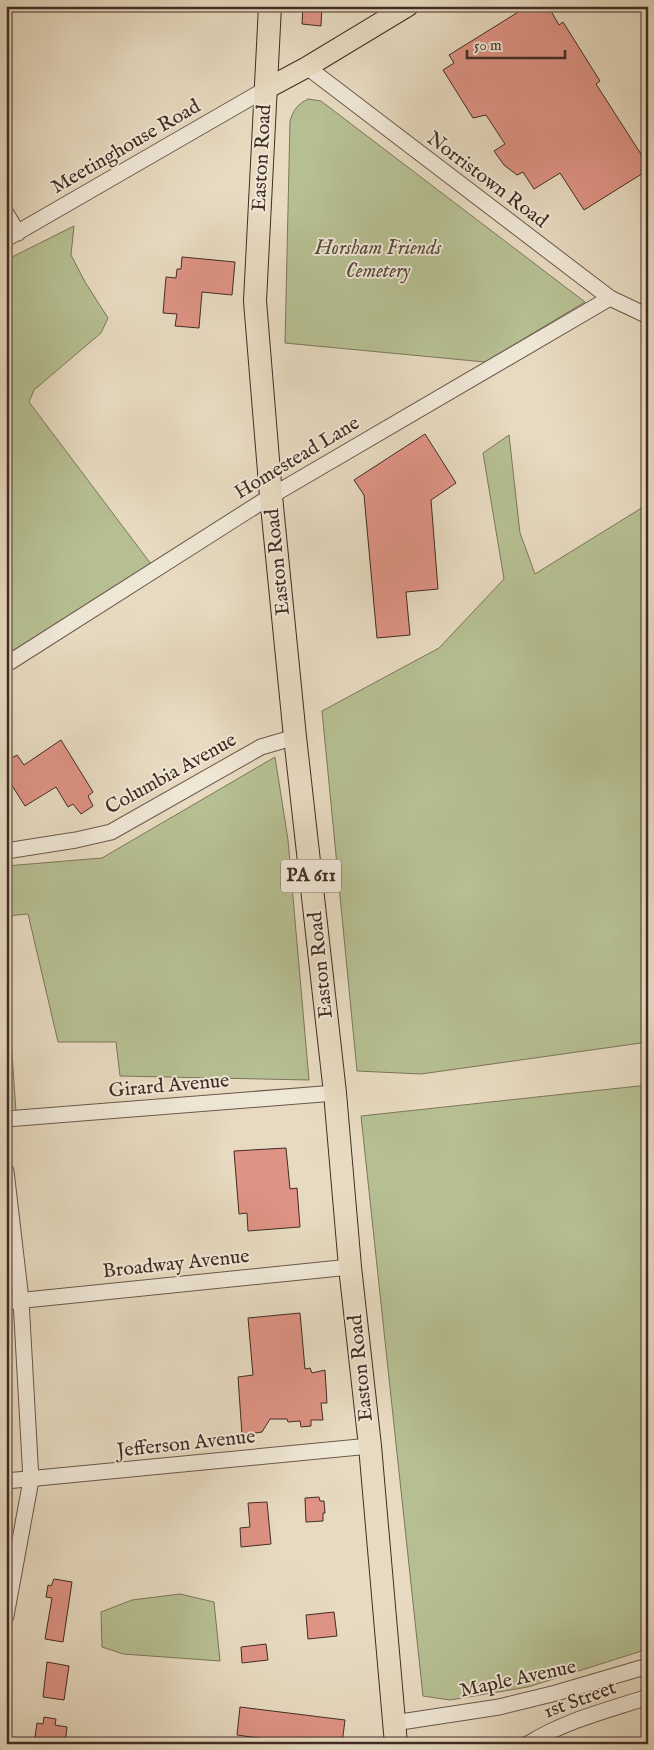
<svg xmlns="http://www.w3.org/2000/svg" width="654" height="1750" viewBox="0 0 654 1750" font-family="'IM FELL English',serif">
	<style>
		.green { fill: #b6bf92; stroke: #7c765b }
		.building { fill: #de9384; stroke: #422c24 }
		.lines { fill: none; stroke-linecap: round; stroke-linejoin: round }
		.minor-casing { stroke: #6b584b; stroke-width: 17 }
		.major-casing { stroke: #422c24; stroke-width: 22 }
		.highway-casing { stroke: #422c24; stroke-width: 24 }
		.minor { stroke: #efe7d6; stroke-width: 15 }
		.major { stroke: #e7dac0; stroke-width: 20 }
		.highway { stroke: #e7dac0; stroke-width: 22 }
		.labels { text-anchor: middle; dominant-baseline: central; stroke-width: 4; stroke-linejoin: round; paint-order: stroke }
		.shield { fill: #efe7d6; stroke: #766459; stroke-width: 1 }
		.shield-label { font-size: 19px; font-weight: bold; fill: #422c24 }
		.street-label { font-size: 20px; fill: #422c24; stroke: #efe7d6 }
		.park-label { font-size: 20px; font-style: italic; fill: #59493a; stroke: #efe7d6 }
	</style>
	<rect width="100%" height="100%" fill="#e7dac0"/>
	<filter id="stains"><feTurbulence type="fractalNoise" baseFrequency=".004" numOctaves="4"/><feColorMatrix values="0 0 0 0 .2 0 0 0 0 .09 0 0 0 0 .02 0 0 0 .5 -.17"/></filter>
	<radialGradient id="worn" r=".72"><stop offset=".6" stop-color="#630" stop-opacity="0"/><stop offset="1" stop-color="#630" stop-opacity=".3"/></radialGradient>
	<g class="green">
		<path d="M308 99 321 101 585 302 485 362 285 343 290 121C293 110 298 104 308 99Z"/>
		<path d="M74 226 71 255 85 282 108 318 101 333 34 390 29 402 151 564 6 660V260Z"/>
		<path d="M509 435 520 533 535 574 648 504V1042L421 1074 357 1071 322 711 439 648 504 579 483 453Z"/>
		<path d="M275 757 288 840 309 1080 120 1076 116 1042H58L28 914 6 916V866L102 858Z"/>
		<path d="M6 962 16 1112 6 1113Z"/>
		<path d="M648 1085V1649L528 1687 450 1700 423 1696 361 1116Z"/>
		<path d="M180 1594 214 1602 220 1661 123 1654 102 1647 101 1612 132 1600Z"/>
	</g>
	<g class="building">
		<path d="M303 6H322L321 26 302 24Z"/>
		<path d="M528 6H548L559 25 563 22 600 81 596 84 648 165V170L584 210 560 173 534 189 523 172 517 175 504 165 494 151 505 144 486 115 473 118 443 70 454 63 449 55Z"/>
		<path d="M182 257 235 262 232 295 202 292 199 328 175 326 177 314 163 313 166 277 176 278 177 269H181Z"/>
		<path d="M425 434 456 483 431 500 438 589 406 592 410 635 377 638 364 495 354 480Z"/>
		<path d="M61 740 93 792 88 796 93 806 81 814 73 804 68 807 56 787 25 806 6 776V761L17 755 24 765Z"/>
		<path d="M286 1148 290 1189 297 1188 300 1227 248 1231 247 1213 239 1214 234 1151Z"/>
		<path d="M300 1313 305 1369 310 1368 312 1373 325 1370 327 1403H321L323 1420H311V1426L301 1427 300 1421 288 1422 287 1419H270L262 1432 242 1435 238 1377 253 1375 248 1318Z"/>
		<path d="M319 1497 320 1501H324L325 1513H323V1521L306 1522 305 1498Z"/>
		<path d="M267 1502 271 1544 241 1547 240 1528 250 1527 248 1503Z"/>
		<path d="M54 1579 72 1582 63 1642 45 1639 52 1598 46 1597 48 1585 51 1586Z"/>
		<path d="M334 1612 337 1636 308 1639 306 1615Z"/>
		<path d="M266 1644 268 1660 242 1663 241 1647Z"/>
		<path d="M47 1662 69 1666 64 1700 43 1697Z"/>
		<path d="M240 1707 345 1720 342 1744H301L237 1735Z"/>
		<path d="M44 1717 56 1719 55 1725 67 1727 65 1744H34L37 1723 43 1724Z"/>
	</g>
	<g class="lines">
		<defs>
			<g id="minor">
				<path d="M307 67 610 298 648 316"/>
				<path d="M6 213 18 233"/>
				<path d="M6 239 266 89"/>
				<path d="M10 662 271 496 610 298"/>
				<path d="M6 851 76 840 111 832 261 747 295 737"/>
				<path d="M6 1119 335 1093"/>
				<path d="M6 1171 21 1300 31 1480 6 1616"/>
				<path d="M6 1302 350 1267"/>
				<path d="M6 1481 370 1446"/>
				<path d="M394 1723 499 1707 556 1693 648 1666"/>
				<path d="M528 1744C564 1721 608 1710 648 1697"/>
			</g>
			<path id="major" d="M266 89 307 67 408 6"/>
			<path id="highway" d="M270 6 255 301 271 496 295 737 335 1093 350 1267 370 1446 396 1744"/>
		</defs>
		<use href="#minor" class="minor-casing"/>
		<use href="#major" class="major-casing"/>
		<use href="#highway" class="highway-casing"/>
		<use href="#minor" class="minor"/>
		<use href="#major" class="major"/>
		<use href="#highway" class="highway"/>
	</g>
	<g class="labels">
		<rect class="shield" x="281" y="859.5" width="60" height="33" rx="4"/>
		<g class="shield-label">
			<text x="311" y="876">PA 611</text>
		</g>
		<g class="street-label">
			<text transform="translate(126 147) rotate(-30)">Meetinghouse Road</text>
			<text transform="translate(262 158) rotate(-87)">Easton Road</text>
			<text transform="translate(487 180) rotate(37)">Norristown Road</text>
			<text transform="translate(297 458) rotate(-31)">Homestead Lane</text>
			<text transform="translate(278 562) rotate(-96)">Easton Road</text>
			<text transform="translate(171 774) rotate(-29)">Columbia Avenue</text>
			<text transform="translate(321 965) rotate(-96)">Easton Road</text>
			<text transform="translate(169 1086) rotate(-5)">Girard Avenue</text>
			<text transform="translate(176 1264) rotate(-6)">Broadway Avenue</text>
			<text transform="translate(361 1368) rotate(-96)">Easton Road</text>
			<text transform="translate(186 1444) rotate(-6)">Jefferson Avenue</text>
			<text transform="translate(518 1679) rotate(-12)">Maple Avenue</text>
			<text transform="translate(580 1700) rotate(-20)">1st Street</text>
		</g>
		<g class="park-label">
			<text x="378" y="248">Horsham Friends<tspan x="378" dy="23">Cemetery</tspan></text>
		</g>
	</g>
	<rect width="654" height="1750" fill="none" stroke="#e7dac0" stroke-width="25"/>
	<rect x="8" y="8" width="639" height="1735" fill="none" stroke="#422c24" stroke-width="2.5"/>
	<rect x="12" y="12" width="629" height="1725" fill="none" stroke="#422c24"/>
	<path d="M467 50v8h98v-8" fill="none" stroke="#422c24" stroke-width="2.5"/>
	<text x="474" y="50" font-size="15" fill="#422c24" stroke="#efe7d6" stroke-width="4" paint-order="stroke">50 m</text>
	<rect width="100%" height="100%" filter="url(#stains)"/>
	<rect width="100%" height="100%" fill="url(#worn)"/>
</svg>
